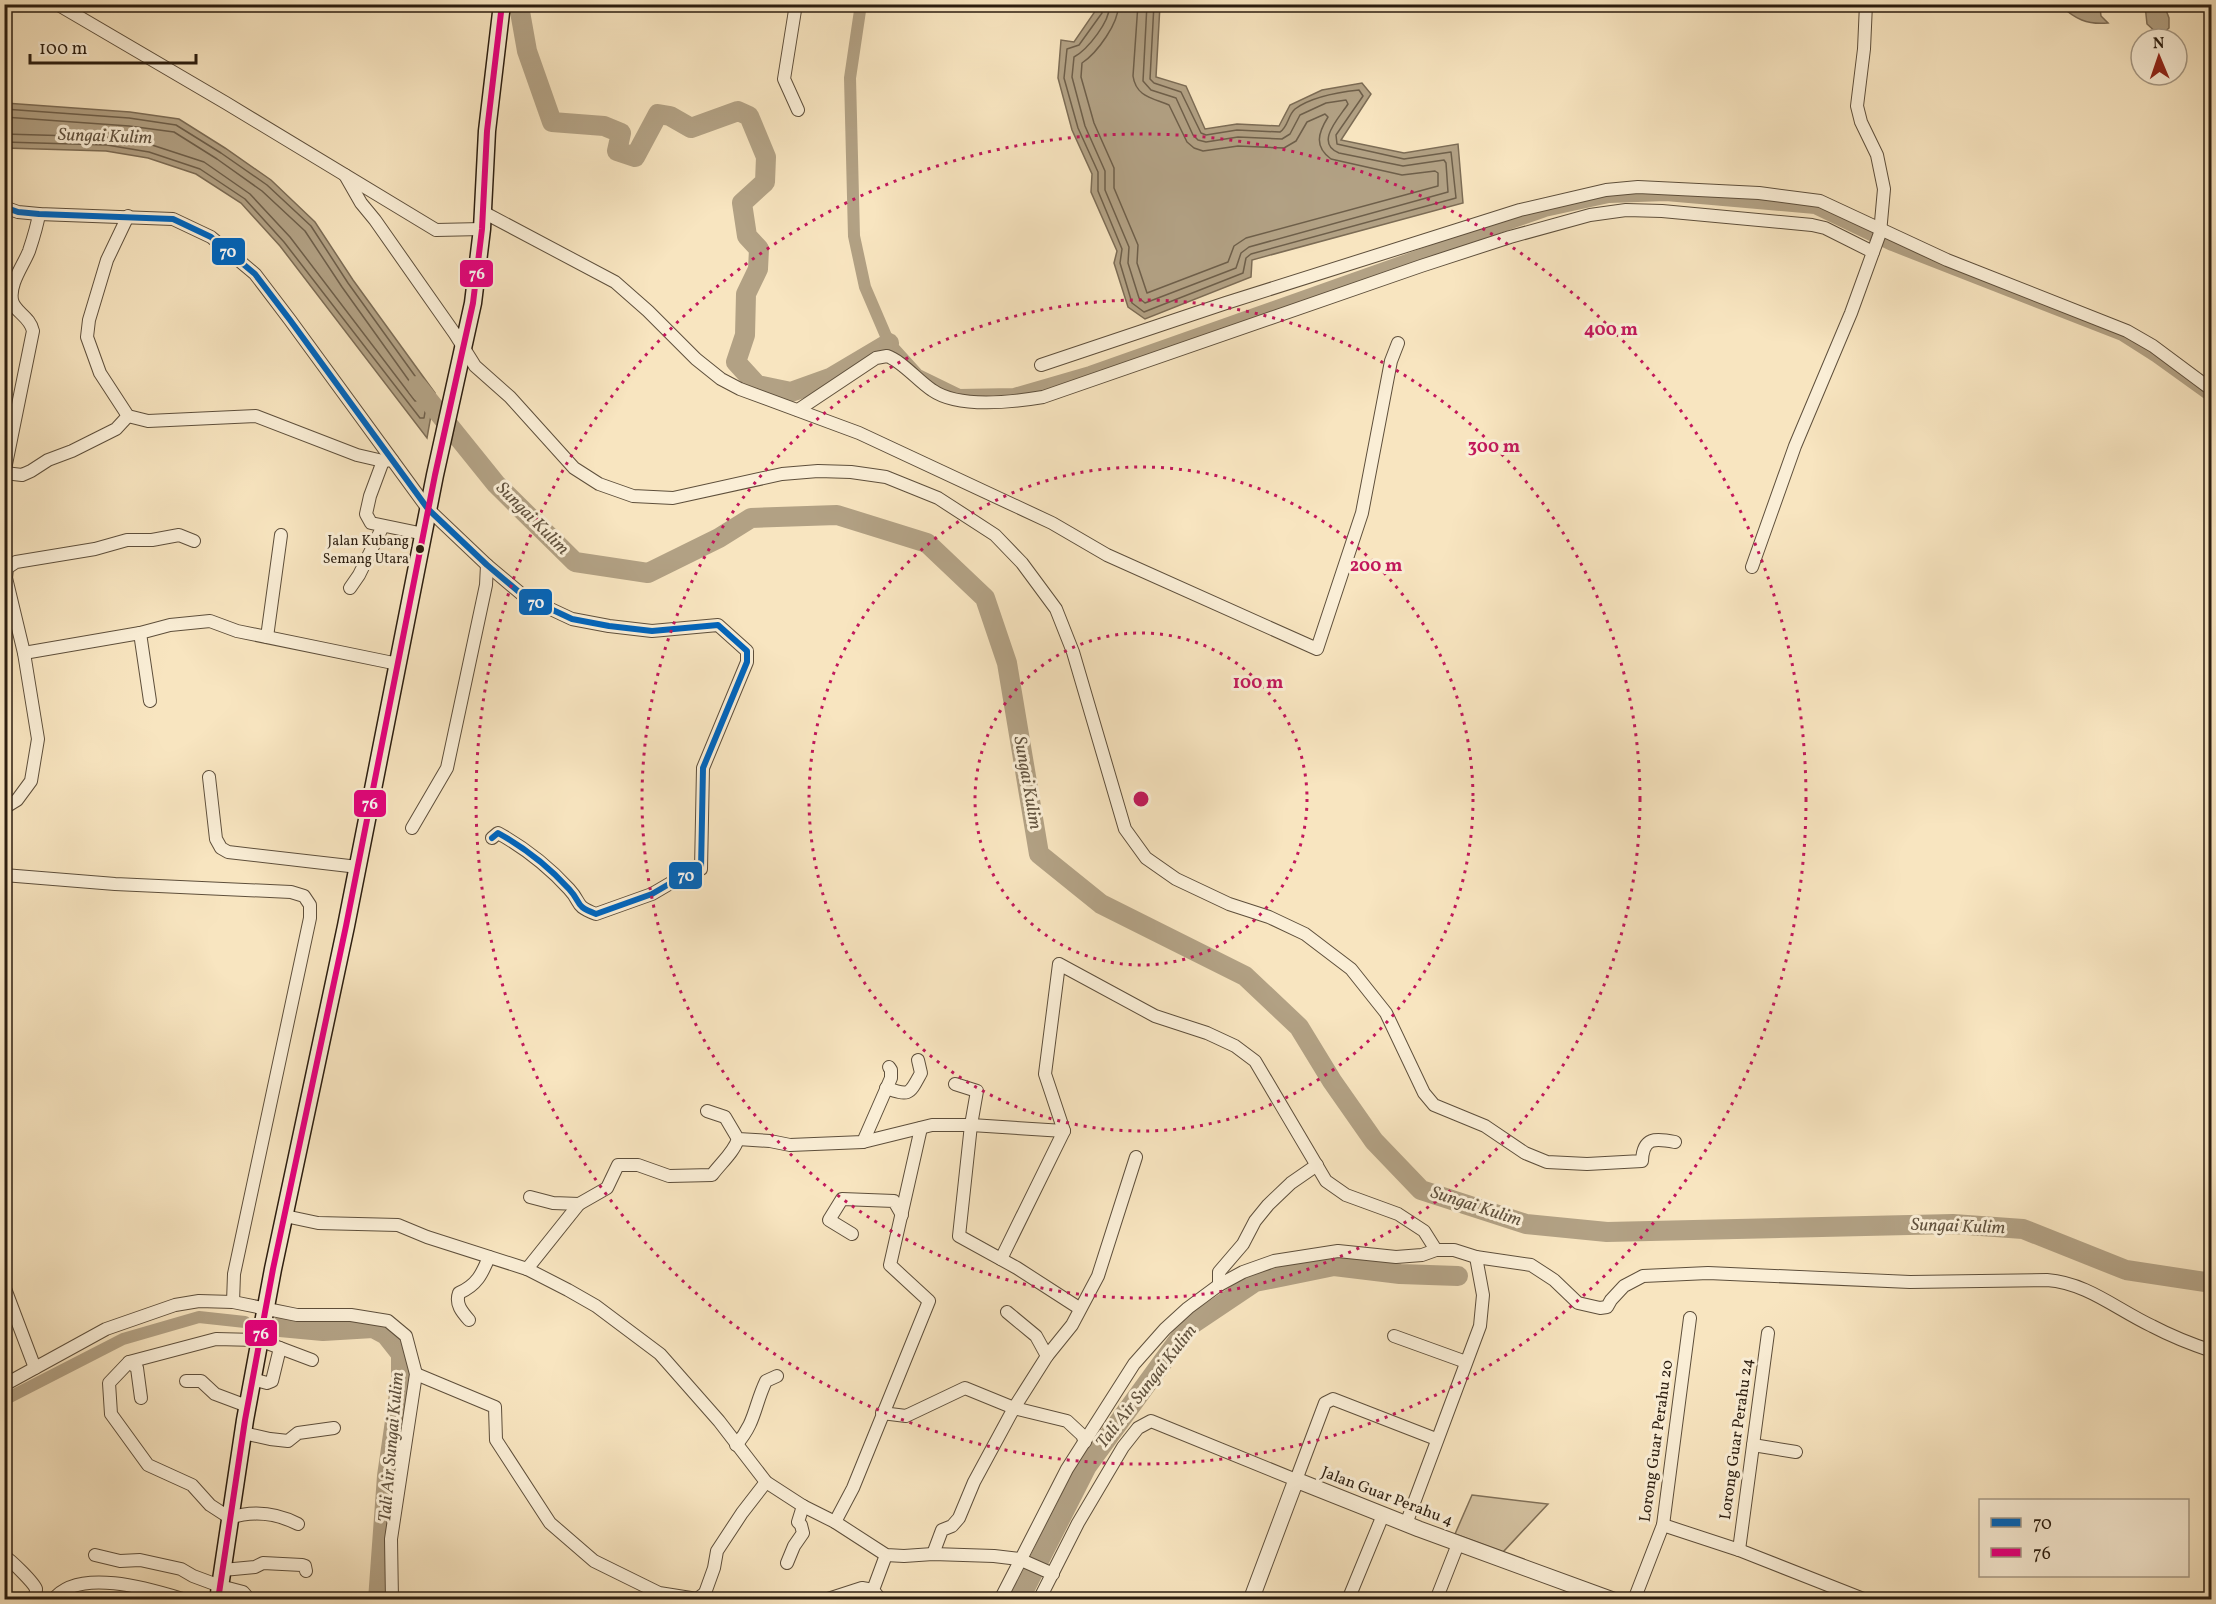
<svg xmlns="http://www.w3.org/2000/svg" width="2216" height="1604" viewBox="0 0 2216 1604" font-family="Vollkorn,serif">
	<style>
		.green { fill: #d5c3a2; stroke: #807058; stroke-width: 1.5 }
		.water { fill: #b2a184; stroke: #7c6c55; stroke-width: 1.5 }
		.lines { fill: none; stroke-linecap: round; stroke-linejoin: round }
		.shore { stroke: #6e5f4a; stroke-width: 1.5 }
		.canal { stroke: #b2a184; stroke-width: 12 }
		.river { stroke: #b2a184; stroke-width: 20 }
		.minor-casing { stroke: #5e4f3b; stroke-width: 14 }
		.tertiary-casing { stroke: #5e4f3b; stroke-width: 17 }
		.secondary-casing { stroke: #2b1d0f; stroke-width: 19 }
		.minor { stroke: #faeed6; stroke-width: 12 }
		.tertiary { stroke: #faeed6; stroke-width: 15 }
		.secondary { stroke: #faeed6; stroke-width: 16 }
		.bus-1-casing { stroke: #faeed6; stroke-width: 10 }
		.bus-2-casing { stroke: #faeed6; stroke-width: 10 }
		.bus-1 { stroke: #0065bd; stroke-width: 6 }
		.bus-2 { stroke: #e5007d; stroke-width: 6 }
		.ring { fill: none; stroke: #c2185b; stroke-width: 3; stroke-dasharray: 3 6 }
		.bus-dot { fill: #2b1d0f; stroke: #faeed6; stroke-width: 2 }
		.labels { text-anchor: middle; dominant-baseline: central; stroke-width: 6; stroke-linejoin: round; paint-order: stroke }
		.bus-label { font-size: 14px; fill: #2b1d0f; stroke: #faeed6; text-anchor: end }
		.street-label { font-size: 16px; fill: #2b1d0f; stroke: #faeed6 }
		.water-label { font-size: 18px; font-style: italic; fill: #61523e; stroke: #faeed6 }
		.centre { fill: #c2185b; stroke: #faeed6; stroke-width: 3 }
		.ring-label { font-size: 18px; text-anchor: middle; font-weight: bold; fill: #c2185b; stroke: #faeed6; stroke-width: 6; stroke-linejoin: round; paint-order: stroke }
		.line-badge { stroke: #faeed6; stroke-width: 2 }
		.badge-label { font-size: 16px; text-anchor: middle; font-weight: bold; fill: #fff }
	</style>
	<rect width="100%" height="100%" fill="#f8e5c0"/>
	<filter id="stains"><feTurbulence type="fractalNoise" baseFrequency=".00333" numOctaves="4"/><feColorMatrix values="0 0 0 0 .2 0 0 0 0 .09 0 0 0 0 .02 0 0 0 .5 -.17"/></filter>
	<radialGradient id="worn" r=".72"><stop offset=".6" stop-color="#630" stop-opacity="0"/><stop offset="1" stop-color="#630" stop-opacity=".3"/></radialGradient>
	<path class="green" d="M1472 1495 1548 1504 1503 1552 1455 1534Z"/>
	<g class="water">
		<path d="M1094 5H1160L1156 77 1186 86 1205 129 1237 124 1279 126 1290 105 1322 90 1362 83 1371 94 1341 140 1404 153 1458 144 1463 203 1252 260 1251 277 1145 319 1128 307 1114 263 1117 251 1091 192 1092 174 1072 130 1058 78 1061 40 1074 42 1096 10Z"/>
		<path d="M2060 5H2105L2100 8 2101 16 2108 23C2087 25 2075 19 2060 5Z"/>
		<path d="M2145 5H2164L2169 18V28L2160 36 2147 24Z"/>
		<path d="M5 103 130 112 179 119 225 148 271 180 315 222 353 280 435 393 427 438 280 246 241 203 196 174 148 158 106 151 5 148Z"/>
	</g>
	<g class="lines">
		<g class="shore">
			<path d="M1101 4 1102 13 1079 45 1067 49 1064 78 1078 128 1098 172V191L1122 249 1120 263 1132 303 1144 312 1243 273 1246 258 1251 254 1456 198 1451 152 1404 159 1337 144 1336 135 1363 96 1359 90C1340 92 1311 97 1295 109 1288 115 1288 127 1280 132L1237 130 1206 135 1201 133 1181 92 1154 83 1150 79 1154 4"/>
			<path d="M1109 4C1112 20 1087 50 1074 57L1072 77 1085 126 1105 171V190L1129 247 1128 263 1139 298 1145 303 1236 268 1241 253 1249 247 1448 192 1446 163 1444 160 1403 166 1339 153C1314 143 1339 118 1348 104L1346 100 1326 103 1300 115 1290 134 1282 139 1238 137 1206 142 1198 140 1193 135 1176 98 1151 90 1143 81 1147 4"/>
			<path d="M1118 4C1120 22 1097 53 1082 63L1081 77 1094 123 1114 168V188L1138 245 1137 263 1147 293 1228 262 1234 246 1246 238 1438 186V173L1435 171 1402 175 1331 159C1314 147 1318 133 1328 117L1325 114 1307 122 1296 141 1284 148 1238 146 1203 151 1194 148 1187 142 1169 105C1153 98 1136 97 1133 76L1138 4"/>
			<path d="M4 109 129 118 176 125 221 153 267 185 311 226 348 283 428 394 424 418H420L284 242 245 199 200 169 149 152 107 145 4 142"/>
			<path d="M4 117 129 126 174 132 217 159 262 191 305 231 342 287 420 396V400L415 401 290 237 250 194 204 162 152 145 109 137 4 134"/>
		</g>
		<g class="canal">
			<path d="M861 4 850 78 854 236 865 287 889 343 918 375 959 395 1014 394 1090 372 1545 211 1609 197 1666 195 1815 208 1892 245 2122 335 2155 356 2212 397"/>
			<path d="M4 1400 123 1339 199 1317 245 1322"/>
		</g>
		<g class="river">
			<path d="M516 4 519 6 527 51 552 122 604 126 621 133 617 151 635 157 658 114 670 116 691 128 738 111 749 116 766 157 765 182 742 203 747 236 759 249 758 269 746 294 745 335 736 362 757 385 791 392 830 378 889 343"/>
			<path d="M417 386 496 484 575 562 648 573 719 538 751 518 837 515 927 543 985 598 1007 663 1039 854 1101 904 1245 976 1299 1027 1332 1081 1374 1141 1421 1190 1526 1224 1607 1232 1953 1224 2023 1229 2126 1270 2212 1283"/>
			<path d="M280 1327 323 1331 373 1328 386 1335 401 1354V1380L387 1476 378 1600"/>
			<path d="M1019 1600 1087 1466 1188 1327 1255 1282 1334 1266 1400 1274 1458 1276"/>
		</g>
		<defs>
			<g id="minor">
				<path d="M57 4 226 103 436 230 482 229"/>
				<path d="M796 4 784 79 798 110"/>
				<path d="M345 175 361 203 375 220 455 334 475 366 510 397 574 468 599 484 633 496 673 498 782 474 818 471 851 472 886 477 938 498 995 535 1022 563 1056 609 1073 652 1125 829 1146 858 1176 879 1229 904 1269 917 1305 934 1351 969 1386 1013 1424 1093 1434 1105 1485 1126 1525 1153 1547 1162 1587 1164 1642 1161C1643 1137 1655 1138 1675 1142"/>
				<path d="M4 207 18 212 39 214 173 219 211 237 255 274 290 320 428 509 487 565 525 597 572 619 609 626 652 631 718 625 747 651V662L703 768 701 869 681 877 652 894 596 914C573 905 583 904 569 889 548 866 525 848 498 833L492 838"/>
				<path d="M483 212 615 282 648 311 696 359 721 379 740 389 859 433 1052 523 1107 555 1317 649 1362 513 1391 361 1398 343"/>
				<path d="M128 216 107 260 89 320 87 337 100 373 128 416 148 421 256 416 357 455 383 461 392 460"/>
				<path d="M1041 365 1226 303 1520 210 1606 190 1638 187 1759 193 1820 201 1947 260 2127 331 2153 346 2212 390"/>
				<path d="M798 410 876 358 887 356C902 361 918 381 932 390 959 409 1013 402 1043 397L1421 266 1510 237 1590 215 1626 210 1662 211 1812 225 1825 228 1873 252"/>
				<path d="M383 461 370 496 366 514 371 523 424 534"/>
				<path d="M5 473 22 475 31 471 48 460 72 451 116 429 128 416"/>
				<path d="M4 474 33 331C30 316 14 312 12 300 9 284 23 266 29 251 33 239 37 227 39 214"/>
				<path d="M1752 567 1795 446 1851 313 1880 233 1884 189 1877 155 1861 122 1857 106 1864 49 1866 4"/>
				<path d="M350 588 359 575 383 526"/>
				<path d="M140 633 150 701"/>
				<path d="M267 637 281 535"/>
				<path d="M24 653 140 633 170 625 210 621 237 631 398 664"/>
				<path d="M209 777 216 839 221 848 228 852 358 867"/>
				<path d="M4 808 17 800 31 781 38 739 24 653 6 578 7 568 16 562 95 549 127 540H152L179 535 194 541"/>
				<path d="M412 828 447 768 486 585 487 565"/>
				<path d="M4 875 115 884 291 892 304 896 310 905V918L234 1274 233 1302"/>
				<path d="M955 1084 977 1091 971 1125 959 1236 1017 1268 1079 1308"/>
				<path d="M886 1088C910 1096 909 1095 921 1073L918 1060"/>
				<path d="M707 1111 725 1117 738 1139 770 1141 790 1145 863 1142 932 1125H971L1064 1131"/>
				<path d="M863 1142 891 1078V1070L889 1067"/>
				<path d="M530 1197 553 1203 579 1204 607 1188 618 1165H638L669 1176 712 1175C721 1163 734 1152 738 1139"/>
				<path d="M285 1216 318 1223 398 1225 427 1237 527 1269 568 1290 596 1306 660 1354 719 1421 766 1482 803 1506 835 1522 886 1555 904 1556 933 1554 994 1556 1019 1559 1053 1574"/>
				<path d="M852 1234 829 1220 842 1199 894 1201 902 1215"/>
				<path d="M1001 1259 1064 1131 1045 1074 1059 964 1155 1016 1207 1033 1235 1046 1255 1061 1326 1181 1346 1195 1398 1214 1424 1231 1436 1250"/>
				<path d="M527 1269 579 1204"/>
				<path d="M1219 1285V1272L1243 1244 1255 1221 1268 1205 1291 1183 1317 1165"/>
				<path d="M4 1286 35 1368"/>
				<path d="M1007 1312 1036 1336 1047 1356"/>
				<path d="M469 1320C462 1312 455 1304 459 1293 477 1285 482 1274 489 1257"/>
				<path d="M1394 1336 1466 1362"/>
				<path d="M129 1362 137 1368 141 1398"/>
				<path d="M416 1374 495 1407 496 1440 550 1523 594 1561 659 1593 697 1599 705 1593"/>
				<path d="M252 1379 267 1383 272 1381 280 1348"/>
				<path d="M186 1381H201L215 1394 247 1406"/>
				<path d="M4 1385 106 1329 175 1305 199 1301 233 1302 297 1315H351L388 1321 406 1336 416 1374 391 1539 392 1600"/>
				<path d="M882 1413 906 1416 965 1388 1014 1408 1067 1421 1082 1435 1085 1442"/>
				<path d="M243 1433 270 1439 288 1441 298 1433 334 1428"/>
				<path d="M736 1445C756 1422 754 1406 766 1381L777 1376"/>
				<path d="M1753 1445 1796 1452"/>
				<path d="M835 1522 853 1488 929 1301 890 1265 921 1128"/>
				<path d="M298 1524C276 1513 254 1510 230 1518L210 1505 192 1485 148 1465 111 1414 109 1383 129 1362 216 1339 259 1340 312 1360"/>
				<path d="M1406 1524 1480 1326 1483 1295 1476 1257"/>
				<path d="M1663 1525 1739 1550 1866 1600"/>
				<path d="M1739 1550 1768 1333"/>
				<path d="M933 1554 942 1530 952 1526 959 1518 974 1482 1014 1408 1047 1356 1072 1325 1098 1276 1136 1157"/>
				<path d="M95 1555 120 1561 140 1560 181 1569 193 1576 220 1586 243 1592 250 1600"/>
				<path d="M4 1556C11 1560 34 1583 36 1589 36 1592 35 1597 35 1600"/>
				<path d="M787 1563 794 1546 803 1533 801 1525 798 1522 803 1506"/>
				<path d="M223 1570 255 1567 263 1563 302 1565 305 1566 306 1571"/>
				<path d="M53 1600C78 1566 153 1590 186 1600"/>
				<path d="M705 1600V1593L714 1568 717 1551 742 1513 766 1482"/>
				<path d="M825 1600 862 1588 873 1590"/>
				<path d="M881 1600 873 1590 886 1555"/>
				<path d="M1000 1600 1067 1469 1134 1364 1165 1329 1188 1308 1219 1285 1243 1272 1274 1261 1338 1251 1396 1257 1422 1255 1436 1250H1454L1476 1257 1531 1265 1554 1280 1578 1303 1600 1308 1607 1307 1611 1300 1624 1286 1643 1276 1708 1273 1910 1282 2047 1280C2087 1283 2116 1309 2152 1326 2171 1336 2191 1344 2212 1351"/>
				<path d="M1039 1600 1078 1523 1123 1447 1138 1428 1151 1421 1296 1480 1325 1403 1333 1399 1436 1439"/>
				<path d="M1348 1600 1383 1515"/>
				<path d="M1436 1600 1458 1544"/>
				<path d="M1634 1600 1663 1525 1690 1318"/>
			</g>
			<path id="tertiary" d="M1251 1600 1296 1480 1419 1529 1613 1600"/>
			<path id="secondary" d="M218 1600 245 1420 273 1269 346 926 435 475 473 303 482 229 487 131 502 4"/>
		</defs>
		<use href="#minor" class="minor-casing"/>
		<use href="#tertiary" class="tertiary-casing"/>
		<use href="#secondary" class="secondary-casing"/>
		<use href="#minor" class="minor"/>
		<use href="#tertiary" class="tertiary"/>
		<use href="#secondary" class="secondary"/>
		<defs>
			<path id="bus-1" d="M4 207 18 212 39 214 173 219 211 237 255 274 290 320 428 509 487 565 525 597 572 619 609 626 652 631 718 625 747 651V662L703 768 701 869 681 877 652 894 596 914C573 905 583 904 569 889 548 866 525 848 498 833L492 838"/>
			<path id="bus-2" d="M218 1600 245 1420 273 1269 346 926 435 475 473 303 482 229 487 131 502 4"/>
		</defs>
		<use href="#bus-1" class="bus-1-casing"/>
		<use href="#bus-2" class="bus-2-casing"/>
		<use href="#bus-1" class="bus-1"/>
		<use href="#bus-2" class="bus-2"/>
	</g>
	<g class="ring">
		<circle cx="1141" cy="799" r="166"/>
		<circle cx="1141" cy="799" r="332"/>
		<circle cx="1141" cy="799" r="499"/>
		<circle cx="1141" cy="799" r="665"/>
	</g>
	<circle class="bus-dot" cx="420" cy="549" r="5"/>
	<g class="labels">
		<g class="bus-label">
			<text x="409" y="541">Jalan Kubang<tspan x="409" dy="18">Semang Utara</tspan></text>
		</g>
		<g class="street-label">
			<text transform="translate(1737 1439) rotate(-82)">Lorong Guar Perahu 24</text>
			<text transform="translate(1657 1441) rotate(-82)">Lorong Guar Perahu 20</text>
			<text transform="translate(1387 1497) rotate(21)">Jalan Guar Perahu 4</text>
		</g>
		<g class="water-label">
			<text transform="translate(105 137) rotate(2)">Sungai Kulim</text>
			<text transform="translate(532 519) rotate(45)">Sungai Kulim</text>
			<text transform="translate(1027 783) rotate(80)">Sungai Kulim</text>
			<text transform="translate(1476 1207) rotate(18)">Sungai Kulim</text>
			<text transform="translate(1958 1227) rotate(2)">Sungai Kulim</text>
			<text transform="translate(1147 1387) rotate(-52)">Tali Air Sungai Kulim</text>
			<text transform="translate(392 1447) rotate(-85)">Tali Air Sungai Kulim</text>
		</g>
	</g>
	<circle cx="1141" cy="799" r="9" class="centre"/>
	<g class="ring-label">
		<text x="1611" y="335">400 m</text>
		<text x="1494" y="452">300 m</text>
		<text x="1376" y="571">200 m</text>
		<text x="1258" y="688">100 m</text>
	</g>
	<g class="line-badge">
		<rect x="211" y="237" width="35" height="29" rx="6" fill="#0065bd"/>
		<rect x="459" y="259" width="35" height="29" rx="6" fill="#e5007d"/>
		<rect x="518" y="588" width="35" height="28" rx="6" fill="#0065bd"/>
		<rect x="353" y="789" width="34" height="29" rx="6" fill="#e5007d"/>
		<rect x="668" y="861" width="35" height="29" rx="6" fill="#0065bd"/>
		<rect x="244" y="1319" width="34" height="28" rx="6" fill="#e5007d"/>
	</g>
	<g class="badge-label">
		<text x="228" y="257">70</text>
		<text x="477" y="279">76</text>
		<text x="536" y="608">70</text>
		<text x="370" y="809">76</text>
		<text x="686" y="881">70</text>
		<text x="261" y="1339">76</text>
	</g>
	<rect width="2216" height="1604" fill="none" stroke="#f8e5c0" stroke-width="24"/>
	<rect x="6" y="6" width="2204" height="1592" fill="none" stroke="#2b1d0f" stroke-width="3"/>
	<rect x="12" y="12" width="2192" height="1580" fill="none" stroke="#2b1d0f" stroke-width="1.5"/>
	<rect x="1979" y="1499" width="210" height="78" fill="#faeed6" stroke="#a79a86" stroke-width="1.5"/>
	<rect x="1991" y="1518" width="30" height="9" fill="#0065bd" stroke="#a79a86" stroke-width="1.5"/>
	<text x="2033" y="1529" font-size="18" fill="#2b1d0f">70</text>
	<rect x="1991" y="1548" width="30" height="9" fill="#e5007d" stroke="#a79a86" stroke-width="1.5"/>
	<text x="2033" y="1559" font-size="18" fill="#2b1d0f">76</text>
	<g transform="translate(2159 57) rotate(358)"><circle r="28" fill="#faeed6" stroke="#a79a86" stroke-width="1.5"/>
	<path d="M0-4.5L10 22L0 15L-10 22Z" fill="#8f2418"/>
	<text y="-9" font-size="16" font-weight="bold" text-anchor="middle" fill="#2b1d0f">N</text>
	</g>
	<path d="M30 54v9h166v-9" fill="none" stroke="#2b1d0f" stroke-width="3"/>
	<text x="39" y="54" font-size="18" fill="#2b1d0f" stroke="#faeed6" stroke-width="4.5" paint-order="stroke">100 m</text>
	<rect width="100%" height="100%" filter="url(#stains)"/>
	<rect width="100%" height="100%" fill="url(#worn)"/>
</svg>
